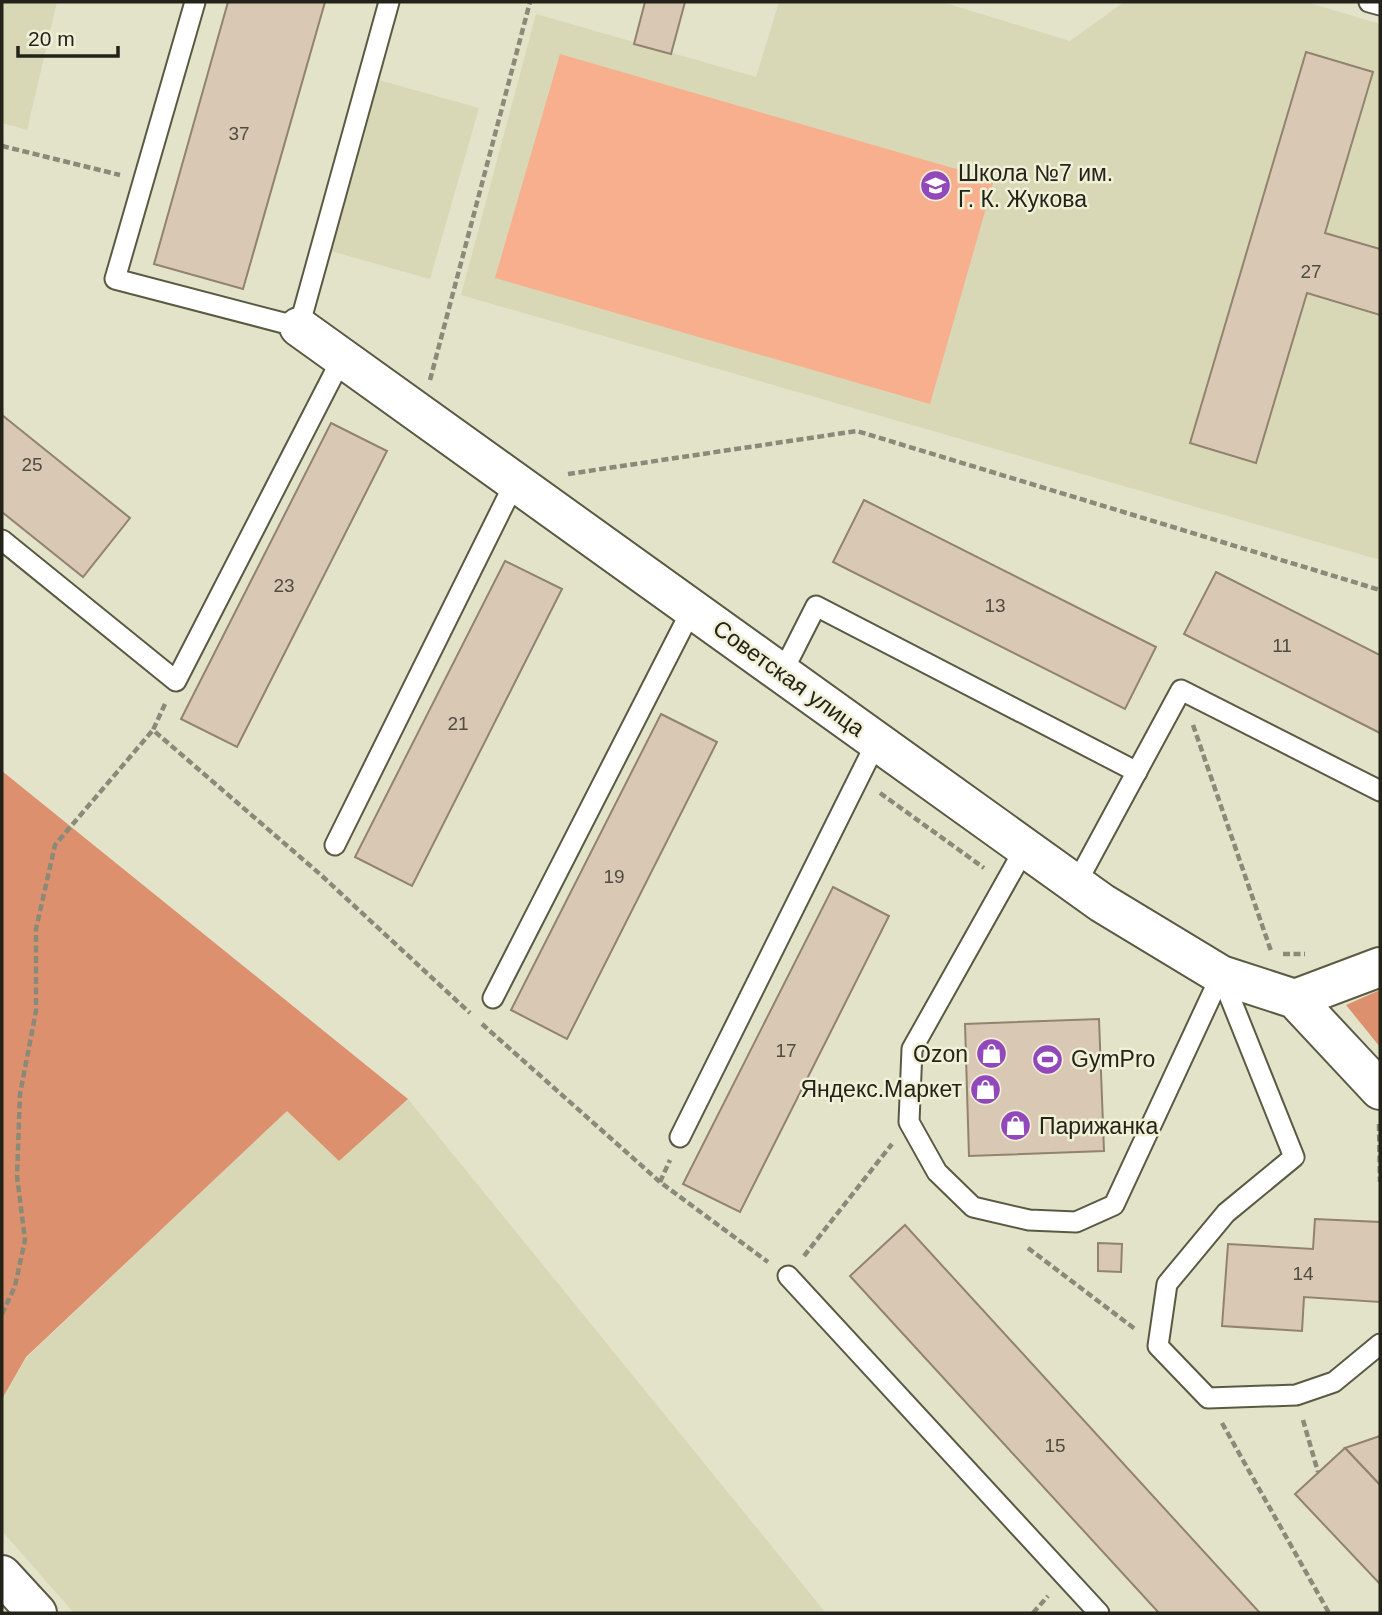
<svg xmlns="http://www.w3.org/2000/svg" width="1382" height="1615" viewBox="0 0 1382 1615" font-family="Arial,sans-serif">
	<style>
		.built { fill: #d8d8b7 }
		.green { fill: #f8af8e }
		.forest { fill: #dd906e }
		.building { fill: #d9c9b4; stroke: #91836f; stroke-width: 2 }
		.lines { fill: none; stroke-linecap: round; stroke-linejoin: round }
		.service-casing { stroke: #5a5a44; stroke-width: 23 }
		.minor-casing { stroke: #5a5a44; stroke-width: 42 }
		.path { stroke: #8a8a79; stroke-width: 4.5; stroke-dasharray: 7 3.5; stroke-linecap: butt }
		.service { stroke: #fff; stroke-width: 19 }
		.minor { stroke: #fff; stroke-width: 38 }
		.labels { text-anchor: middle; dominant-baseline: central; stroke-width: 5; stroke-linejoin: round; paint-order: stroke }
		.number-label { font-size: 19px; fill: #504c40 }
		.poi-label { font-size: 23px; fill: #23231a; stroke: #f0f0d6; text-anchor: start }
		.street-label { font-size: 23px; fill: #23231a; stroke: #f0f0d6 }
	</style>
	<rect width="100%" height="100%" fill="#e3e3ca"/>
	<g class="built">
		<path d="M2 2H57L27 130 2 123Z"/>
		<path d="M779 2H942L1070 41 1124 2H1306L1380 24V560L461 295 536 14 756 77Z"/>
		<path d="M375 79 479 108 430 279 327 250Z"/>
		<path d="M408 1099 826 1613H74L2 1531V1399L26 1358 287 1110 339 1160Z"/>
	</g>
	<path class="green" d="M560 54 994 180 930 404 495 278Z"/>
	<g class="forest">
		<path d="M2 771 408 1099 339 1161 287 1111 26 1357 2 1399Z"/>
		<path d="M1380 990V1047L1346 1005Z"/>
	</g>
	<g class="building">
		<path d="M228 2H325L243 289 154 264Z"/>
		<path d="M645 2H685L671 54 634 44Z"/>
		<path d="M1306 52 1373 72 1325 233 1380 249V315L1307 293 1256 463 1190 443Z"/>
		<path d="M2 415 130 518 83 577 2 512Z"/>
		<path d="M331 423 387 451 237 747 181 719Z"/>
		<path d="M864 500 1156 647 1125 709 833 562Z"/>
		<path d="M505 561 562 589 412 886 355 857Z"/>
		<path d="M1216 572 1380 655V733L1184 634Z"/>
		<path d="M661 714 717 742 567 1039 511 1010Z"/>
		<path d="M833 887 889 916 740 1212 683 1184Z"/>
		<path d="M1099 1019 1104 1151 969 1156 965 1024Z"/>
		<path d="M1315 1219 1380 1222V1302L1304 1297 1302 1331 1222 1326 1228 1244 1313 1249Z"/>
		<path d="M905 1225 1260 1613H1159L850 1276Z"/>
		<path d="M1098 1243 1122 1244 1121 1272 1098 1271Z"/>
		<path d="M1380 1436V1485L1345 1448Z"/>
		<path d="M1345 1448 1380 1485V1584L1295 1494Z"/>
	</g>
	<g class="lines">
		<defs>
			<g id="service">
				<path d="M195 2 115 279 299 327 389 2"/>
				<path d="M1369 2 1380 5"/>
				<path d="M2 540 176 681 342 358"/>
				<path d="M782 673 816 606 1137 772"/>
				<path d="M335 845 515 482"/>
				<path d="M1025 848 912 1049 909 1122 937 1172 973 1207 1029 1220 1076 1222 1114 1205 1221 975"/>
				<path d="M1076 884 1181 690 1380 791"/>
				<path d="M1221 975 1294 1157 1226 1213 1167 1284 1158 1346 1208 1398 1296 1395 1334 1382 1380 1344"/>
				<path d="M493 998 692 609"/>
				<path d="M680 1137 877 741"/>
				<path d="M788 1276 1099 1613"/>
			</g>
			<g id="minor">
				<path d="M299 327 1102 903 1221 975 1295 999 1380 1090"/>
				<path d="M1295 999 1380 967"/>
				<path d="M2 1575 37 1613"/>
			</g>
		</defs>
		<use href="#service" class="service-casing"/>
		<use href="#minor" class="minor-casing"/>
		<g class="path">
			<path d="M2 146 120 175"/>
			<path d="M430 380 530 2"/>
			<path d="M568 474 857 431 1380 590"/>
			<path d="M165 704 153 730 321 875 470 1013"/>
			<path d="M1193 725 1271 951"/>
			<path d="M880 793 984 868"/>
			<path d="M1283 954H1305"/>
			<path d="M482 1024 660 1182 768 1262"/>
			<path d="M1379 1124 1380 1182"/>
			<path d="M660 1182 670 1160"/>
			<path d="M1028 1248 1135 1329"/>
			<path d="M804 1256 892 1144"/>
			<path d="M2 1314 15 1286 25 1240 17 1176 20 1094 36 1011V929L55 845 153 730"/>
			<path d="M1303 1420 1318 1472"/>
			<path d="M1222 1423 1329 1613"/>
			<path d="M1033 1613 1048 1596"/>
		</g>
		<use href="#service" class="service"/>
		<use href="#minor" class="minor"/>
	</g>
	<defs>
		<symbol id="school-disc" viewBox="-11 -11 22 22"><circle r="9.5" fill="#9248ba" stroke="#f0f0d6"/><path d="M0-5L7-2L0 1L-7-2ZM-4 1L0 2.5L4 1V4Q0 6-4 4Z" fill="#fff"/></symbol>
		<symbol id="shop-disc" viewBox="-11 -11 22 22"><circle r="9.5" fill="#9248ba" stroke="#f0f0d6"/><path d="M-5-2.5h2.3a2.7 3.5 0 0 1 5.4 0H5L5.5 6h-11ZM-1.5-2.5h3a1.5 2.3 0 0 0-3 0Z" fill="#fff"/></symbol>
		<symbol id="stadium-disc" viewBox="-11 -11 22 22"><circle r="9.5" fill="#9248ba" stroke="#f0f0d6"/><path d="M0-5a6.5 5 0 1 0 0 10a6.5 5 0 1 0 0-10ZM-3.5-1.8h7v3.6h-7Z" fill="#fff"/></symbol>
	</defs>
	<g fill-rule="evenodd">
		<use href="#school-disc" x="918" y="168" width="35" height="35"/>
		<use href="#shop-disc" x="974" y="1036" width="35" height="35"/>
		<use href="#stadium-disc" x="1030" y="1042" width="35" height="35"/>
		<use href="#shop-disc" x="968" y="1072" width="35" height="35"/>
		<use href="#shop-disc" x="998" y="1108" width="35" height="35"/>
	</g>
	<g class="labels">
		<g class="number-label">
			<text x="239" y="133">37</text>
			<text x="1311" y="271">27</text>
			<text x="32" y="464">25</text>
			<text x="284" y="585">23</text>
			<text x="995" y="605">13</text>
			<text x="1282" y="645">11</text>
			<text x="458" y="723">21</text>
			<text x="614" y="876">19</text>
			<text x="786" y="1050">17</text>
			<text x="1303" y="1273">14</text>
			<text x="1055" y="1445">15</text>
		</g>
		<g class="poi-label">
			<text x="958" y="173">Школа №7 им.<tspan x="958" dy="26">Г. К. Жукова</tspan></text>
			<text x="968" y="1054" text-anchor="end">Ozon</text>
			<text x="1071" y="1059">GymPro</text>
			<text x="962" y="1089" text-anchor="end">Яндекс.Маркет</text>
			<text x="1039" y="1126">Парижанка</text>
		</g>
		<g class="street-label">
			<text transform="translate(789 678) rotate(36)">Советская улица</text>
		</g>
	</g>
	<rect width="1382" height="1615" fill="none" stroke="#23231a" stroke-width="7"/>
	<path d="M18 46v10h100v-10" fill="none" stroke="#23231a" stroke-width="3.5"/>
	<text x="28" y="46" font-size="21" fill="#23231a" stroke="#f0f0d6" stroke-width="5" paint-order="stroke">20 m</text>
</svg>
